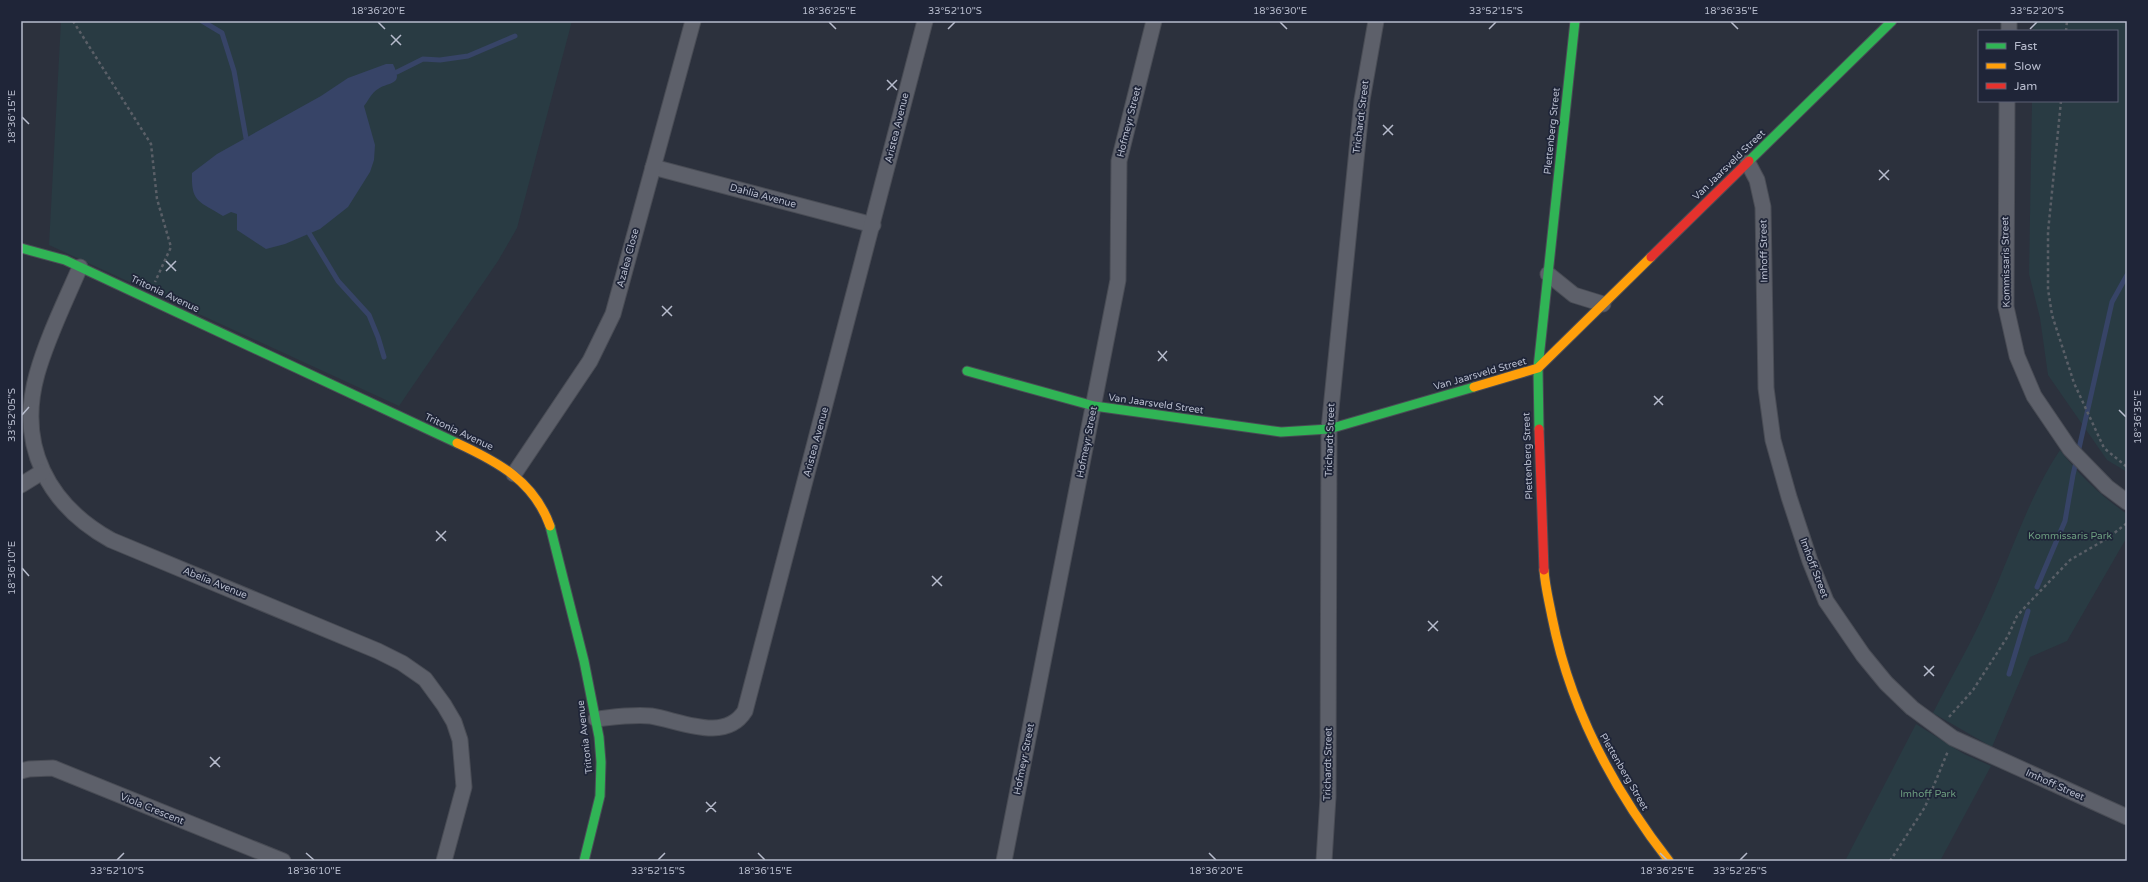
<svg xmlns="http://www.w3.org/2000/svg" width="2148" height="882" viewBox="0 0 2148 882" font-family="'Varela Round',sans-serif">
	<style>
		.green { fill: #293b43 }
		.water { fill: #374467 }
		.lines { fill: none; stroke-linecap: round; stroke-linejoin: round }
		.stream { stroke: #374467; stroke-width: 5 }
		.street-casing { stroke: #494c55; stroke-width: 17 }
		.fast-casing { stroke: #494c55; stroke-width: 11 }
		.slow-casing { stroke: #494c55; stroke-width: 11 }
		.jam-casing { stroke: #494c55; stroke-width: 11 }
		.path { stroke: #5a5f67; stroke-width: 2.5; stroke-dasharray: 3 3; stroke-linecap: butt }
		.street { stroke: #5d606a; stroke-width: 15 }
		.fast { stroke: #30b455; stroke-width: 9 }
		.slow { stroke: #ff9f0a; stroke-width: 9 }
		.jam { stroke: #e5322d; stroke-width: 9 }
		.ticks { fill: none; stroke: #b7bccd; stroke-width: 1.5 }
		.labels { text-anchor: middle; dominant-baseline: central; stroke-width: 3.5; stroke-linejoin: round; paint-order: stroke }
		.street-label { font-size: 10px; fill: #b7bccd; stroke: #1f2538 }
		.park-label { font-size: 10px; fill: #6d9e80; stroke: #1f2538 }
		.neatline { fill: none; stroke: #b7bccd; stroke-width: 1.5 }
		.ticks-label { font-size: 10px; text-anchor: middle; fill: #b7bccd }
	</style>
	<rect width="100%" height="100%" fill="#2c313d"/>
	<g class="green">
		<path d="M61 21H572L517 228 498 261 399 406 49 245Z"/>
		<path d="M2034 21H2127V472L2107 460 2048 375 2040 318 2029 274 2032 101H2117V31H2033Z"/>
		<path d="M2060 450C2079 475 2101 496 2127 514V537L2067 641 2030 657 1992 747 1933 713C1951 677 1972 642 1988 605 2012 552 2028 498 2060 450Z"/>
		<path d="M1916 724 1964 754 1991 766 1940 861H1845Z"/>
	</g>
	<path class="water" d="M386 64H393C404 86 390 81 378 89 372 92 368 101 364 106L375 145 374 160 370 172 348 207 320 229 285 244 266 249 237 230V214L231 212 223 216C199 201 191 203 192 173L217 154 321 96 348 78Z"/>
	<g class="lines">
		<g class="stream">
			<path d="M202 21 222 33 234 71 246 138"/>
			<path d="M397 72 423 59 440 60 468 56 515 36"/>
			<path d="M309 233 338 281 369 315 378 337 384 357"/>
			<path d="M2037 587 2065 521 2073 475 2112 302 2127 275"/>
			<path d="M2009 674 2028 611"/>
		</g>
		<defs>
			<g id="street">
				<path d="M2009 31V21"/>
				<path d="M2007 101 2006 307 2017 356 2034 396 2070 449 2107 487 2127 502"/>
				<path d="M1748 163 1757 180 1763 207 1766 388 1773 440 1789 497 1810 561 1826 601 1863 655 1886 683 1912 708 1953 738 2127 817"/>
				<path d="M653 167 873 225"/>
				<path d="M80 267C65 302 47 338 37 374 17 446 48 505 111 540L378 651 402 663 425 679 444 705 454 722 460 740 464 787 444 861"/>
				<path d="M1548 274 1574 295 1603 304"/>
				<path d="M514 474 590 361 613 314 693 21"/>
				<path d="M21 485 42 472"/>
				<path d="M596 719C615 717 633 714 651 716 681 721 725 743 745 711L925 21"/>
				<path d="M21 771 29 769 53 768 283 861"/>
				<path d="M1004 861 1118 280 1119 161 1154 21"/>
				<path d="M1324 861 1328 797 1329 429 1362 100 1376 21"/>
			</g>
			<g id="fast">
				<path d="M1749 161 1892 21"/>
				<path d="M21 248 65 260 457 443"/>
				<path d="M967 371 1094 406 1281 432 1329 429 1474 387"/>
				<path d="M1539 429 1538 368 1575 21"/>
				<path d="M550 526 584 661 599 737 601 762 600 796 584 861"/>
			</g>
			<g id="slow">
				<path d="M1474 387 1538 368 1651 257"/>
				<path d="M457 443C498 462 534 481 550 526"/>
				<path d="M1544 570C1545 586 1549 601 1552 617 1570 708 1612 788 1669 861"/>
			</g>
			<g id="jam">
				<path d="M1651 257 1749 161"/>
				<path d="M1539 429 1544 570"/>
			</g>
		</defs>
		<use href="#street" class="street-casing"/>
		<use href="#fast" class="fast-casing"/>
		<use href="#slow" class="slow-casing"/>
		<use href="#jam" class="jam-casing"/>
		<g class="path">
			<path d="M73 21 151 144 157 199 171 247 155 282"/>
			<path d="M2066 31 2067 21"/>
			<path d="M2061 101 2048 232V289L2052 315 2074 383 2104 448 2127 467"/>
			<path d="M1949 717 1973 690 2008 636 2017 616 2026 606 2070 560 2108 538 2127 523"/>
			<path d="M1890 861 1925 807 1948 751"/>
		</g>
		<use href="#street" class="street"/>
		<use href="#fast" class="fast"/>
		<use href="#slow" class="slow"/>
		<use href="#jam" class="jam"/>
	</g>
	<path class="ticks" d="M378 22 385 29M829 22 836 29M1280 22 1287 29M1731 22 1738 29M948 29 955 22M1489 29 1496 22M2030 29 2037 22M391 35 401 45M391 45 401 35M887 80 897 90M887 90 897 80M22 117 29 124M1383 125 1393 135M1383 135 1393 125M1879 170 1889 180M1879 180 1889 170M166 261 176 271M166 271 176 261M662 306 672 316M662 316 672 306M1158 351 1167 361M1158 361 1167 351M1654 396 1663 405M1654 405 1663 396M2119 410 2126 417M22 415 29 407M436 531 446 541M436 541 446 531M22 568 29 576M932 576 942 586M932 586 942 576M1428 621 1438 631M1428 631 1438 621M1924 666 1934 676M1924 676 1934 666M210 757 220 767M210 767 220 757M706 802 716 812M706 812 716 802M306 853 314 860M758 853 765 860M1209 853 1216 860M1660 853 1667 860M117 860 124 853M658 860 665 853M1740 860 1747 853"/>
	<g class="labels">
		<g class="street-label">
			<text transform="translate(1361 117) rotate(-83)">Trichardt Street</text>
			<text transform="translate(1129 122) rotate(-76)">Hofmeyr Street</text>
			<text transform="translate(897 128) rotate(-76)">Aristea Avenue</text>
			<text transform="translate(1552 131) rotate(-84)">Plettenberg Street</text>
			<text transform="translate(1729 165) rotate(-44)">Van Jaarsveld Street</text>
			<text transform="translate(763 196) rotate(15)">Dahlia Avenue</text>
			<text transform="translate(1764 251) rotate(-91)">Imhoff Street</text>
			<text transform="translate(628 258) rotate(-75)">Azalea Close</text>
			<text transform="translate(2006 262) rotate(-91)">Kommissaris Street</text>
			<text transform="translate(165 294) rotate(25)">Tritonia Avenue</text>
			<text transform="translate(1480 374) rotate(-16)">Van Jaarsveld Street</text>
			<text transform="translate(1156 404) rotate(8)">Van Jaarsveld Street</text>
			<text transform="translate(459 432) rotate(25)">Tritonia Avenue</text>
			<text transform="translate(1330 440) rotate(-88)">Trichardt Street</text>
			<text transform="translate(816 442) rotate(-75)">Aristea Avenue</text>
			<text transform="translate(1087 442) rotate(-79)">Hofmeyr Street</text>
			<text transform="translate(1528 456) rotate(-92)">Plettenberg Street</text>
			<text transform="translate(1814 568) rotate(69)">Imhoff Street</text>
			<text transform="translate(215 583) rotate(22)">Abelia Avenue</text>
			<text transform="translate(585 737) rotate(-97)">Tritonia Avenue</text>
			<text transform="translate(1024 759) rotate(-79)">Hofmeyr Street</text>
			<text transform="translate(1328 764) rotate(-89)">Trichardt Street</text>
			<text transform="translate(1624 772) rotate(60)">Plettenberg Street</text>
			<text transform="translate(2055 785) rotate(24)">Imhoff Street</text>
			<text transform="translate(152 809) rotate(22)">Viola Crescent</text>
		</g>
		<g class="park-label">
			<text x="2070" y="536">Kommissaris Park</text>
			<text x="1928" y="794">Imhoff Park</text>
		</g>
	</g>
	<rect width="2148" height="882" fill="none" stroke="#1f2538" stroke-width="44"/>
	<rect x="1978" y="30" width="140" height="72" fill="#1f2538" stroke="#5c6174"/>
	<rect x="1986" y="43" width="20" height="6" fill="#30b455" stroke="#5c6174"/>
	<text x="2014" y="50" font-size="12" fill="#b7bccd">Fast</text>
	<rect x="1986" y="63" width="20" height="6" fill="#ff9f0a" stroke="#5c6174"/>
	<text x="2014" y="70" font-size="12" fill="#b7bccd">Slow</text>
	<rect x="1986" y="83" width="20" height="6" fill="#e5322d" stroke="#5c6174"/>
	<text x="2014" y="90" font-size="12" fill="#b7bccd">Jam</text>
	<rect x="22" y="22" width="2104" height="838" class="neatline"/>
	<g class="ticks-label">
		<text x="378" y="14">18°36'20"E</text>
		<text x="829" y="14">18°36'25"E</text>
		<text x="955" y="14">33°52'10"S</text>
		<text x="1280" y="14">18°36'30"E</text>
		<text x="1496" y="14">33°52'15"S</text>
		<text x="1731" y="14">18°36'35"E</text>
		<text x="2037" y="14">33°52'20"S</text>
		<text transform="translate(11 117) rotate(-90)" y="4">18°36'15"E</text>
		<text transform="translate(11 415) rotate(-90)" y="4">33°52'05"S</text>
		<text transform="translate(2137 417) rotate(-90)" y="4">18°36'35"E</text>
		<text transform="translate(11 568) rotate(-90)" y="4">18°36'10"E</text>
		<text x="117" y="874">33°52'10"S</text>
		<text x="314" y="874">18°36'10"E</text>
		<text x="658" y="874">33°52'15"S</text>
		<text x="765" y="874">18°36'15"E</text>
		<text x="1216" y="874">18°36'20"E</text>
		<text x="1667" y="874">18°36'25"E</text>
		<text x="1740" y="874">33°52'25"S</text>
	</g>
</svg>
